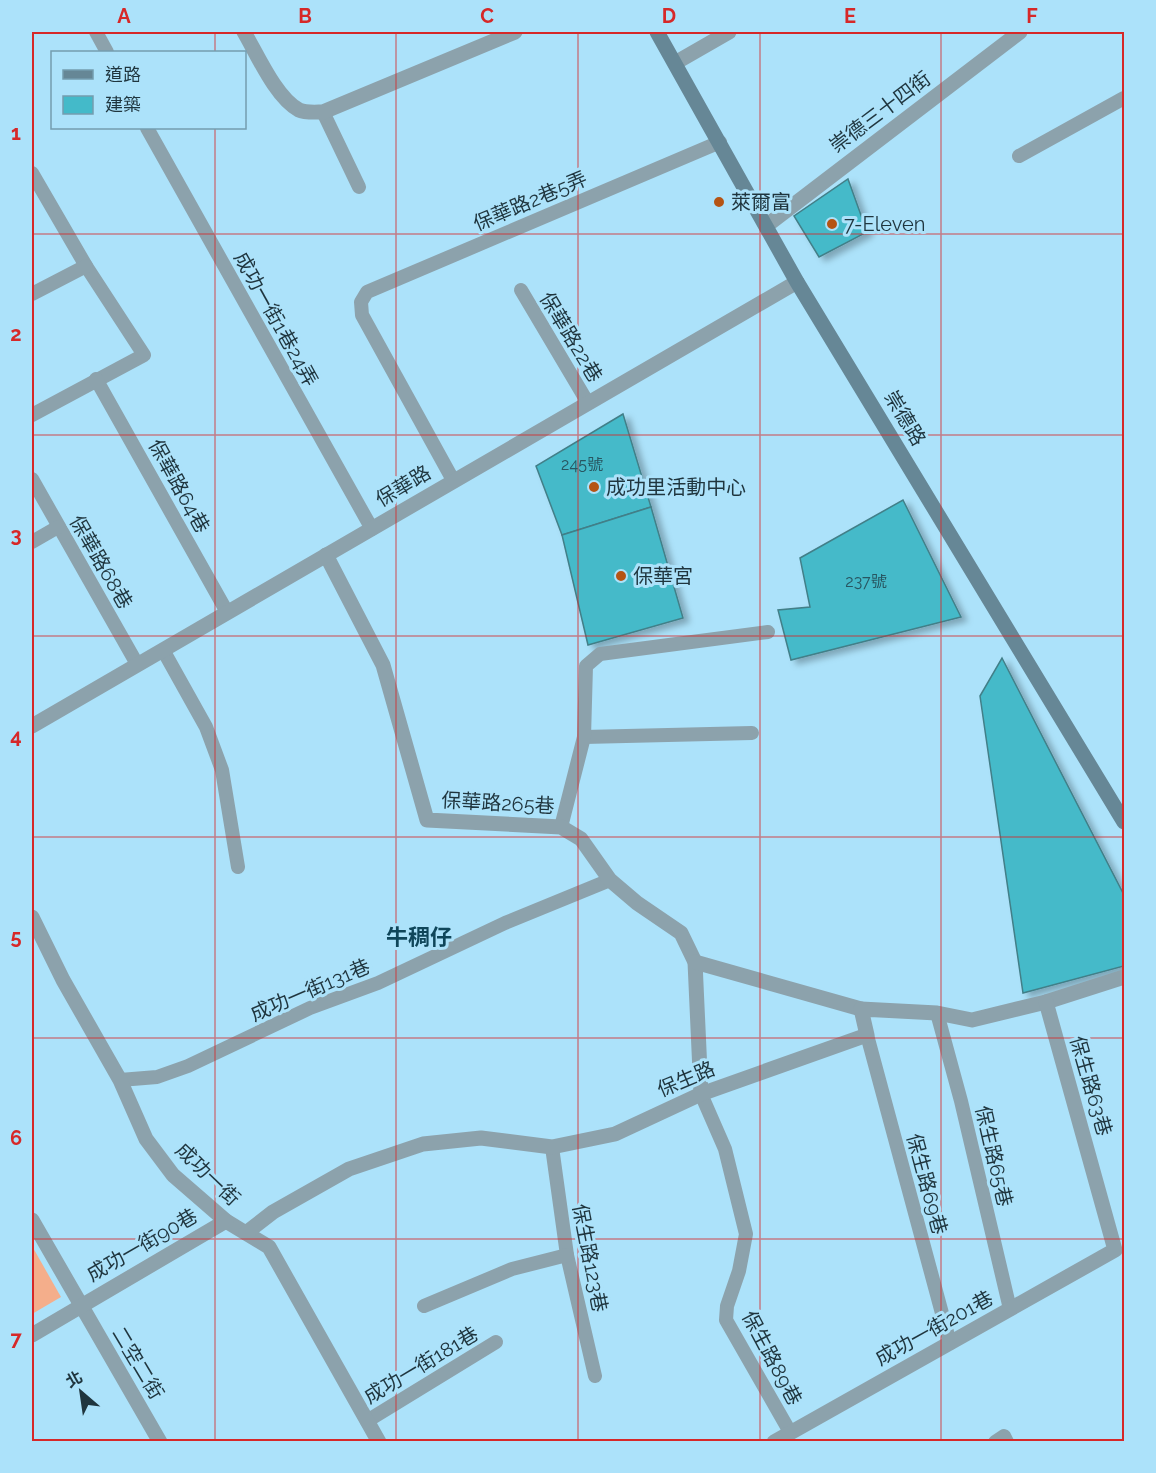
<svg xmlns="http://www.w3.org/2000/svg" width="1156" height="1473" viewBox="0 0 1156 1473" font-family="Raleway,'Noto Sans TC',sans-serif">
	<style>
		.green { fill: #f4ae8b }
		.building { fill: #44bac9; stroke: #427f88; stroke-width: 1.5; filter: url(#shadow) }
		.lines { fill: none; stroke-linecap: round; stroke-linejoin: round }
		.lane { stroke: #8ca2ac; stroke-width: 14 }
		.street { stroke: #8ca2ac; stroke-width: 15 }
		.secondary { stroke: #668796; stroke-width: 15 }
		.grid { fill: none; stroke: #d62828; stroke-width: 1.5; stroke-opacity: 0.55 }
		.poi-dot { fill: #b55414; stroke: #ace2fa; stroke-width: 2 }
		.labels { text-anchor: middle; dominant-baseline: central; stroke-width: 6; stroke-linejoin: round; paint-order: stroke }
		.number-label { font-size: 16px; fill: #285661 }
		.street-label { font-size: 20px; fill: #1f353e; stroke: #ace2fa }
		.poi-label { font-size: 20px; fill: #1f353e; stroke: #ace2fa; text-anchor: start }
		.quarter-label { font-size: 22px; font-weight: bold; fill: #0f465a; stroke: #ace2fa }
		.neatline { fill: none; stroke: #d62828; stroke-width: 2 }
		.grid-label { font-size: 20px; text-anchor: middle; font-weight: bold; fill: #d62828 }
	</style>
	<defs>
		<filter id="shadow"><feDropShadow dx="6" dy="4" stdDeviation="3" flood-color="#0004"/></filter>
	</defs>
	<rect width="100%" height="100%" fill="#ace2fa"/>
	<path class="green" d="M32 1246 61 1297 32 1314Z"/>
	<g class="building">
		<path d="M848 179 867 232 819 257 794 216Z"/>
		<path d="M623 414 651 507 562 535 536 466Z"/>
		<path d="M903 500 961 617 791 660 778 610 810 607 800 558Z"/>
		<path d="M651 507 683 618 588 645 562 535Z"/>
		<path d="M1002 658 1124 895V966L1023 993 980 696Z"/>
	</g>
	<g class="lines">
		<g class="lane">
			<path d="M96 32 107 52"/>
			<path d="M323 112 359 187"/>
			<path d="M147 128 372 529"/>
			<path d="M1019 156 1124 98"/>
			<path d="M32 173 86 266 144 355 32 415"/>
			<path d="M521 290 588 403"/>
			<path d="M32 294 86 266"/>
			<path d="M96 379 227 612"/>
			<path d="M32 479 137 664"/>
			<path d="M453 480 362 315 361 302 367 292 720 142"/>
			<path d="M32 542 58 527"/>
			<path d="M163 650 206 727 222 770 238 867"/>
			<path d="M584 737 752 733"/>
			<path d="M561 827 584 737 586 666 600 654 768 632"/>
			<path d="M937 1013 961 1101 1010 1309"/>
			<path d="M867 1035 950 1343"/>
			<path d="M120 1080 157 1077 188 1066 310 1008 378 983 505 923 610 880"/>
			<path d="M701 1094 725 1149 746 1234 739 1271 727 1306 726 1320 790 1432"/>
			<path d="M552 1147 567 1255 595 1376"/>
			<path d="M424 1306 512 1269 567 1255"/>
			<path d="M367 1421 496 1342"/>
			<path d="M995 1442 1004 1436 1007 1442"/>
		</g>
		<g class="street">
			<path d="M244 32C257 54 276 98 299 110 305 113 316 112 323 112L515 32"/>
			<path d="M675 63 729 32"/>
			<path d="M766 226 1020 32"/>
			<path d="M326 555 383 665 427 820 561 827 581 839 610 880 637 903 681 933 695 962 701 1094"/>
			<path d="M32 726 797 282"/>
			<path d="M32 917 63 980 120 1080 146 1139 173 1175 226 1221 269 1247 379 1442"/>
			<path d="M695 962 861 1009"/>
			<path d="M32 1220 160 1442"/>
			<path d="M246 1233 273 1212 349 1169 423 1144 481 1138 552 1147 615 1134 701 1094 867 1035 861 1009 937 1013 972 1020 1046 1002 1124 977"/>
			<path d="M32 1335 226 1221"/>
			<path d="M774 1442 1115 1250 1046 1002"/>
		</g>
		<path class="secondary" d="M657 32 797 282 1124 822"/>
	</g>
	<path class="grid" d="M215 32V52M396 32V1442M578 32V1442M760 32V1442M941 32V1442M215 128V1442M32 234H1124M32 435H1124M32 636H1124M32 837H1124M32 1038H1124M32 1239H1124"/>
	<g class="poi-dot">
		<circle cx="719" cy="202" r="6"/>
		<circle cx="832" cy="224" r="6"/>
		<circle cx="594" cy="487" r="6"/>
		<circle cx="621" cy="576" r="6"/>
	</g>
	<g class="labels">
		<g class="number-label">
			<text x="582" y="464">245號</text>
			<text x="866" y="581">237號</text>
		</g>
		<g class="street-label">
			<text transform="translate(880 112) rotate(-37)">崇德三十四街</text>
			<text transform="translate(530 201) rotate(-23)">保華路2巷5弄</text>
			<text transform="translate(276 319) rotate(61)">成功一街1巷24弄</text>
			<text transform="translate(571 337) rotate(59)">保華路22巷</text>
			<text transform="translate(905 418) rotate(59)">崇德路</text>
			<text transform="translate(179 486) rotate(61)">保華路64巷</text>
			<text transform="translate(403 486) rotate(-31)">保華路</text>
			<text transform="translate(101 562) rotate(60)">保華路68巷</text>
			<text transform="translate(498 803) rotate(3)">保華路265巷</text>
			<text transform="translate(310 990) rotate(-23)">成功一街131巷</text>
			<text transform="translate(686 1079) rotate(-23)">保生路</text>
			<text transform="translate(1091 1086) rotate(74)">保生路63巷</text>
			<text transform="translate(994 1156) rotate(77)">保生路65巷</text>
			<text transform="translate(208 1174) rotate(44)">成功一街</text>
			<text transform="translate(927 1184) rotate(75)">保生路69巷</text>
			<text transform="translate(142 1245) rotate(-30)">成功一街90巷</text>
			<text transform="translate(590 1258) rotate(79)">保生路123巷</text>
			<text transform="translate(934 1328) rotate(-29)">成功一街201巷</text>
			<text transform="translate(772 1358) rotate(62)">保生路89巷</text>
			<text transform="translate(138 1363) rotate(59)">二空二街</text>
			<text transform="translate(421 1365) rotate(-31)">成功一街181巷</text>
		</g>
		<g class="poi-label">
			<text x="731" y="202">萊爾富</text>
			<text x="844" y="224">7-Eleven</text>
			<text x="606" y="487">成功里活動中心</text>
			<text x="633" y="576">保華宮</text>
		</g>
		<g class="quarter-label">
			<text x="419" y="937">牛稠仔</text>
		</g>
	</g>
	<rect width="1156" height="1473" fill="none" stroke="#ace2fa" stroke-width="66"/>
	<rect x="51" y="51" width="195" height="78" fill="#ace2fa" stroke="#749daf" stroke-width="1.5"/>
	<rect x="63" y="70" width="30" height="9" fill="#668796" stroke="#749daf" stroke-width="1.5"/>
	<text x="105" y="81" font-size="18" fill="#1f353e">道路</text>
	<rect x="63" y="96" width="30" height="18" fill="#44bac9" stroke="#749daf" stroke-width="1.5"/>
	<text x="105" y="111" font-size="18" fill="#1f353e">建築</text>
	<g transform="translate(81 1392) rotate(331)" stroke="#ace2fa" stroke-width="4.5" paint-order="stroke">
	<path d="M0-4.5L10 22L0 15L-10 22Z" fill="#1f353e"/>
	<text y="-9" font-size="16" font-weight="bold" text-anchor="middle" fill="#1f353e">北</text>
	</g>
	<rect x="33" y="33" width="1090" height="1407" class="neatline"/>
	<g class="grid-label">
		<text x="124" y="23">A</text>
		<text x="305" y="23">B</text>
		<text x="487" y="23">C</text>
		<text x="669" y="23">D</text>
		<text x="850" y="23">E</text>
		<text x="1032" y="23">F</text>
		<text x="16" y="140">1</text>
		<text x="16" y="341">2</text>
		<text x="16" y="542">3</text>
		<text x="16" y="743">4</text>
		<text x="16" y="944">5</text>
		<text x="16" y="1145">6</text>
		<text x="16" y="1346">7</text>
	</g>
</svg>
